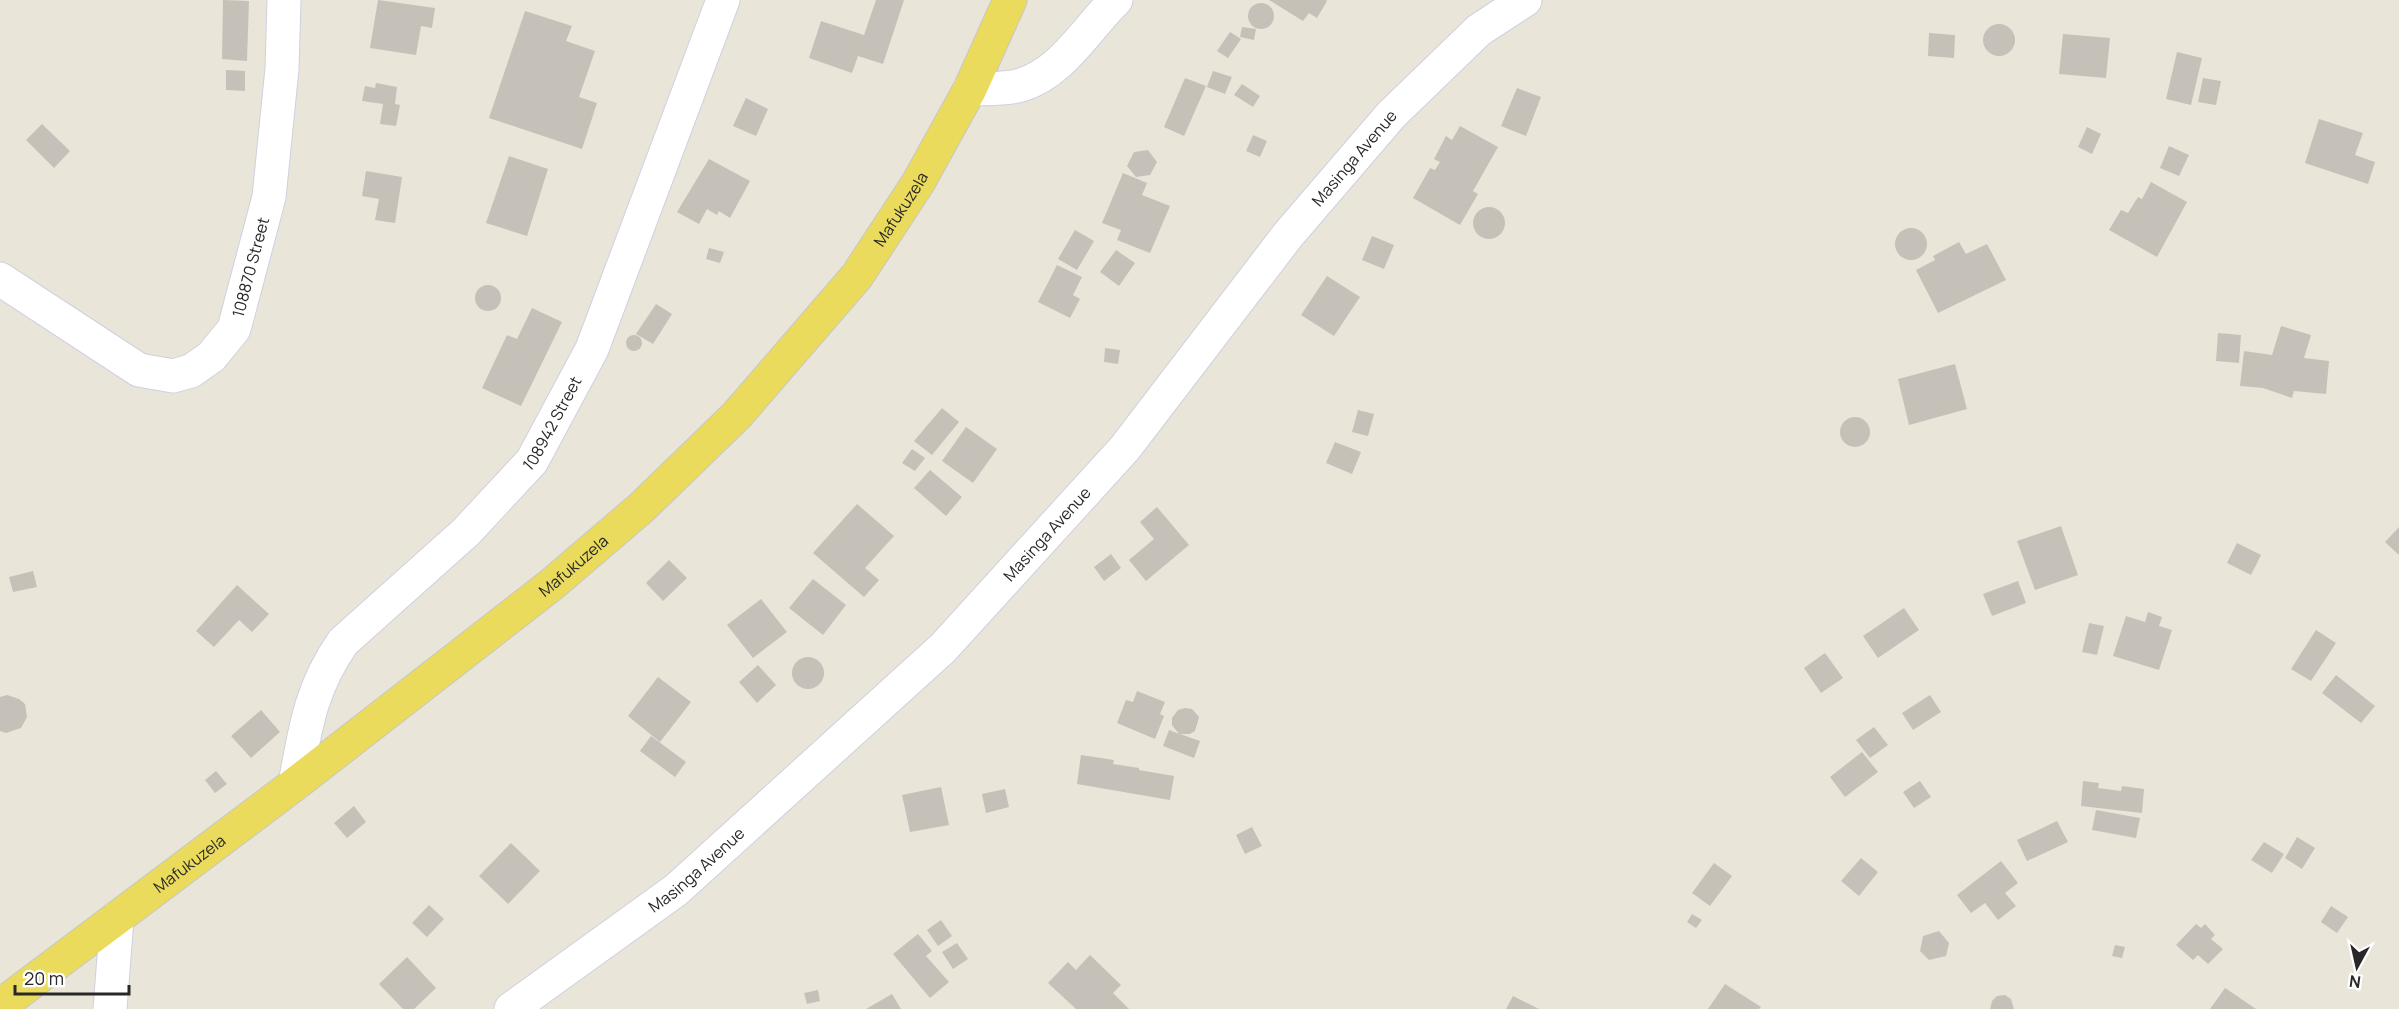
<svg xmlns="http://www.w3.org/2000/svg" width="2399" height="1009" viewBox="0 0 2399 1009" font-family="Manrope,sans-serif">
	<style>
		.building { fill: #c5c1b9 }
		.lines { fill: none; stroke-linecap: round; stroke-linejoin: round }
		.minor-casing { stroke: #cfd0e0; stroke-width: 35 }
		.major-casing { stroke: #c7c7c7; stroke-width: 35 }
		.minor { stroke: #fff; stroke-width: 33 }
		.major { stroke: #ebdb5d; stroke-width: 33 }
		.labels { text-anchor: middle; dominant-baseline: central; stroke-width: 4.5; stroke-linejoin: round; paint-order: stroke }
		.street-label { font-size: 16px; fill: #282828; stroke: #fff }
	</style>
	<rect width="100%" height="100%" fill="#eae5d9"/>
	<g class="building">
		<path d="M223 0 249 1 247 61 222 59Z"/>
		<path d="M378 0 435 8 432 28 421 26 416 55 370 48Z"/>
		<path d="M876 0H904L883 64 858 56 852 73 809 58 821 21 864 35Z"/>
		<path d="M1269 0H1326L1327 1 1317 18 1309 13 1303 21Z"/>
		<circle cx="1261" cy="16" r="13"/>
		<path d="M525 11 572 26 566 41 595 51 579 97 597 103 582 149 489 118Z"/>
		<circle cx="1999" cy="40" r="16"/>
		<path d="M1242 27 1256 29 1254 40 1240 37Z"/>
		<path d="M1230 32 1241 39 1228 58 1217 51Z"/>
		<path d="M1929 33 1955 35 1954 58 1928 56Z"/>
		<path d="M2063 34 2110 38 2106 78 2059 74Z"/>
		<path d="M2177 52 2202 58 2191 105 2166 99Z"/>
		<path d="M226 70 245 71V91L226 90Z"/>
		<path d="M1213 71 1232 77 1225 94 1207 87Z"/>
		<path d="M1185 78 1206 86 1184 136 1164 127Z"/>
		<path d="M2203 78 2221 81 2216 105 2198 102Z"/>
		<path d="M376 83 397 87 395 104 400 105 396 126 380 124 383 104 362 101 365 86 375 88Z"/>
		<path d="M1242 84 1260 96 1253 107 1234 95Z"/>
		<path d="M1517 88 1541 97 1526 136 1501 126Z"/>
		<path d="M746 98 768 109 756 136 733 126Z"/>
		<path d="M2319 119 2363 133 2355 155 2375 162 2368 184 2305 163Z"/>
		<path d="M42 124 70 151 54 168 26 140Z"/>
		<path d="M1460 126 1498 147 1473 191 1478 194 1460 225 1413 198 1430 168 1435 170 1440 162 1434 159 1446 136 1452 140Z"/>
		<path d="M2087 127 2101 134 2092 154 2078 147Z"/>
		<path d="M1253 135 1267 141 1260 157 1246 151Z"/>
		<path d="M2169 146 2189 155 2179 176 2160 168Z"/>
		<path d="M1148 150 1157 162 1150 175 1136 177 1127 166 1134 152Z"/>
		<path d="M509 156 548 169 527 236 486 223Z"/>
		<path d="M709 159 750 181 730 218 719 211 717 215 707 209 699 224 677 212Z"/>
		<path d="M366 171 402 177 395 223 375 220 379 199 362 196Z"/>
		<path d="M1123 173 1147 183 1142 195 1170 206 1150 253 1117 240 1121 230 1102 223Z"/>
		<path d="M2151 182 2187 202 2157 257 2109 230 2121 210 2128 213 2138 197 2142 199Z"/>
		<circle cx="1489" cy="223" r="16"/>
		<circle cx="1911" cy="244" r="16"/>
		<path d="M1075 230 1094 241 1077 270 1058 259Z"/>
		<path d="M1372 236 1394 245 1384 269 1362 260Z"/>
		<path d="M1959 242 1966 254 1987 244 2006 280 1938 313 1916 270 1935 260 1933 256Z"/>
		<path d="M709 248 724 252 720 263 706 259Z"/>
		<path d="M1116 250 1135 263 1119 286 1100 272Z"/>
		<path d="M1057 265 1082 277 1073 295 1080 299 1070 318 1038 302Z"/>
		<path d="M1327 276 1360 297 1334 336 1301 315Z"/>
		<circle cx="488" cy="298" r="13"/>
		<path d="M656 304 672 314 653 344 636 334Z"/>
		<path d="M532 308 562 322 521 406 482 388 507 335 517 339Z"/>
		<path d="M2281 326 2311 335 2304 358 2329 361 2326 394 2294 391 2292 398 2263 388 2240 386 2244 351 2272 355Z"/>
		<path d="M2218 333 2241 335 2239 363 2216 361Z"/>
		<circle cx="634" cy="343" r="8"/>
		<path d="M1105 348 1120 350 1118 364 1104 362Z"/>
		<path d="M1955 364 1967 409 1909 425 1898 379Z"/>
		<path d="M942 408 959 422 932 455 914 441Z"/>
		<path d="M1358 410 1374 414 1368 436 1352 432Z"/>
		<circle cx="1855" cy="432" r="15"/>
		<path d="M966 427 997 449 973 483 942 461Z"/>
		<path d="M1335 442 1361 452 1352 474 1326 463Z"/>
		<path d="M912 449 925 458 915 471 902 463Z"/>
		<path d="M930 470 962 497 946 516 914 488Z"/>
		<path d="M857 504 894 536 865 568 879 580 864 597 813 553Z"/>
		<path d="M1157 507 1189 545 1146 581 1129 560 1154 539 1140 522Z"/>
		<path d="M2061 526 2078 575 2035 590 2017 541Z"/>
		<path d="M2399 527V555L2385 542Z"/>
		<path d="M2237 543 2261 555 2251 575 2227 563Z"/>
		<path d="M1111 554 1121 568 1104 581 1094 567Z"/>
		<path d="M669 560 687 578 663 601 646 583Z"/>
		<path d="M33 571 37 587 13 592 9 577Z"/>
		<path d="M813 579 846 605 823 635 789 608Z"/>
		<path d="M2018 581 2026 603 1992 616 1983 594Z"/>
		<path d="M237 585 269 614 252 632 239 620 214 647 196 631Z"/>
		<path d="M761 599 787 632 753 658 727 625Z"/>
		<path d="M1904 608 1919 630 1878 658 1863 636Z"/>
		<path d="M2148 612 2162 617 2159 626 2172 630 2159 670 2113 656 2126 616 2145 622Z"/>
		<path d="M2089 623 2104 626 2097 655 2082 652Z"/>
		<path d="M2316 630 2336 643 2311 681 2291 669Z"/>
		<path d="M1825 653 1843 678 1821 693 1804 668Z"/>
		<circle cx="808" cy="673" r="16"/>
		<path d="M758 665 776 685 757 703 739 682Z"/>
		<path d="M2336 675 2375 706 2361 723 2322 693Z"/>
		<path d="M658 677 691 702 660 742 628 716Z"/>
		<path d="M1137 691 1165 702 1160 714 1164 716 1155 739 1117 723 1126 700 1133 702Z"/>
		<path d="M7 695 19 699 25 704 27 717 21 728 6 733 0 731V697Z"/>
		<path d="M1930 695 1941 712 1913 730 1902 713Z"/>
		<path d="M1185 708 1192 709 1199 717 1195 731 1190 734H1180L1200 741 1194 758 1163 746 1169 730 1179 734 1172 725V718L1178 710Z"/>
		<path d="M261 710 280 732 251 758 231 736Z"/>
		<path d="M1874 727 1888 745 1870 758 1856 740Z"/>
		<path d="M651 736 686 762 675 777 640 751Z"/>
		<path d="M1862 752 1878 772 1845 797 1830 777Z"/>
		<path d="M1081 755 1114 760 1113 764 1139 768V770L1174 776 1170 800 1077 784Z"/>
		<path d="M216 771 227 784 215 793 205 780Z"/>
		<path d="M1920 781 1931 797 1914 808 1903 792Z"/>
		<path d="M2083 781 2099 783 2098 788 2121 791 2122 786 2144 789 2142 813 2081 806Z"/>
		<path d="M941 787 949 825 910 832 902 795Z"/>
		<path d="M1005 789 1009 807 986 813 982 794Z"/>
		<path d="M354 806 366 822 347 838 334 823Z"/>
		<path d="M2096 810 2140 818 2136 838 2092 830Z"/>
		<path d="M2057 821 2068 842 2027 861 2017 840Z"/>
		<path d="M1252 827 1262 846 1245 854 1236 835Z"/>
		<path d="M2297 837 2315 848 2302 869 2285 858Z"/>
		<path d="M2264 842 2284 854 2272 873 2251 860Z"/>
		<path d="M511 843 540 871 508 904 479 876Z"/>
		<path d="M1861 858 1878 872 1859 896 1841 881Z"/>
		<path d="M2001 861 2018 883 2005 893 2016 906 1998 920 1985 903 1971 913 1957 895Z"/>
		<path d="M1714 863 1732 876 1710 906 1692 893Z"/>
		<path d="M429 905 444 919 427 937 412 923Z"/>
		<path d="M2331 906 2348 917 2337 933 2321 922Z"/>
		<path d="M1692 914 1702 920 1696 928 1687 922Z"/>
		<path d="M941 920 952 936 938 946 927 930Z"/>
		<path d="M2196 924 2201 928 2205 924 2215 935 2211 939 2223 949 2208 964 2198 955 2193 960 2176 945Z"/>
		<path d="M1939 931 1949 943 1946 956 1929 960 1920 951 1923 936Z"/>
		<path d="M918 934 932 951 926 956 949 982 930 998 893 954Z"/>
		<path d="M957 943 968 959 953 969 942 952Z"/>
		<path d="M2115 945 2125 947 2122 958 2112 956Z"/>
		<path d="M1090 955 1121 985 1113 993 1129 1009H1076L1048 983 1068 962 1076 970Z"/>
		<path d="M407 957 436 988 414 1009H403L379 984Z"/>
		<path d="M1725 984 1761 1007 1759 1009H1708Z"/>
		<path d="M2225 988 2256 1009H2210Z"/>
		<path d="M818 990 820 1001 807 1004 804 993Z"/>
		<path d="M892 994 901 1009H866Z"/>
		<path d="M2005 995 2011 999 2014 1009H1990L1992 1001 1997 996Z"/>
		<path d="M1513 996 1539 1009H1506Z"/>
	</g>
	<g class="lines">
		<defs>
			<g id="minor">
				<path d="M970 89C986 88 1005 90 1021 85 1062 73 1087 28 1116 0"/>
				<path id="s1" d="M0 279 139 370 173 376 191 371 211 357 234 329 269 197 282 69 284 0"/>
				<path id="s2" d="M295 784C305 730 310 689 343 642L466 532 532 461 592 349 723 0"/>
				<path d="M110 1009 117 918"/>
				<path id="s3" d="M511 1009 676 890 943 648 1125 448 1288 235 1391 115 1479 30 1525 0"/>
			</g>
			<g id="major">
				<path id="s4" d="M0 1006 295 784 551 585 641 508 737 415 857 276 918 183 970 89 1010 0"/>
			</g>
		</defs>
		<use href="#minor" class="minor-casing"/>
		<use href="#major" class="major-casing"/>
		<use href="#minor" class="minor"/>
		<use href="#major" class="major"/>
	</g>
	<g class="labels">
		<g class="street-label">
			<text stroke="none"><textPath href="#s3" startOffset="1204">Masinga Avenue</textPath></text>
			<text stroke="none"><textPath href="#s4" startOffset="1209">Mafukuzela</textPath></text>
			<text stroke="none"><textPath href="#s1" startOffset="344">108870 Street</textPath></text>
			<text stroke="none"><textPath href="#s2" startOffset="456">108942 Street</textPath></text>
			<text stroke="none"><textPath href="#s3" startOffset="718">Masinga Avenue</textPath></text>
			<text stroke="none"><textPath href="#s4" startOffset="723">Mafukuzela</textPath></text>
			<text stroke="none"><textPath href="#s4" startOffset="237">Mafukuzela</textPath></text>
			<text stroke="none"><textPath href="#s3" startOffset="232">Masinga Avenue</textPath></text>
		</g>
	</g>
	<g transform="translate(2357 967) rotate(188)" stroke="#ffffff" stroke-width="4.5" paint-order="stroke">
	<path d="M0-4.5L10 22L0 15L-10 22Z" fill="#282828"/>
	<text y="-9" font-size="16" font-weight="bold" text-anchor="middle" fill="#282828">N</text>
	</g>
	<path d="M15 985v9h114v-9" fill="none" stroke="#282828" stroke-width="3"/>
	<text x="24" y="985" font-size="18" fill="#282828" stroke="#ffffff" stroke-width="4.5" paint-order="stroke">20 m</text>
</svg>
